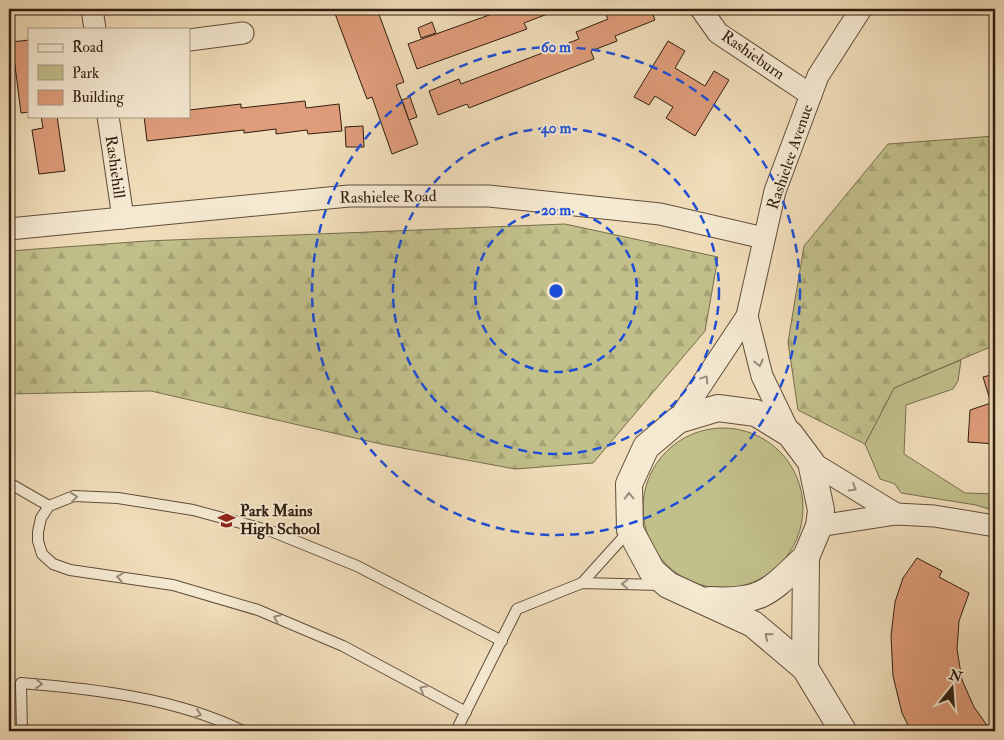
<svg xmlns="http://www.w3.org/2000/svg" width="1004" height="740" viewBox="0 0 1004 740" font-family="'IM FELL Double Pica',serif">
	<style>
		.green { fill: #c1bf8a; stroke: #786e4e }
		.forest { fill: url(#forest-firs); stroke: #786e4e }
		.building { fill: #df9c7a; stroke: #301d11 }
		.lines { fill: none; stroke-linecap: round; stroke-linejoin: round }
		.service-casing { stroke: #604d3b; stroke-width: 12 }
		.minor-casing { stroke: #604d3b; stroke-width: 23 }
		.tertiary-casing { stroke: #604d3b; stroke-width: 28 }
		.service { stroke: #f5e9d2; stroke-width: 10 }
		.minor { stroke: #f5e9d2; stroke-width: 21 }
		.tertiary { stroke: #f5e9d2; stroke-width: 26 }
		.oneway { stroke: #9c8d7b }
		.ring { fill: none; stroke: #1d4ed8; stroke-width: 2.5; stroke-dasharray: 9 6 }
		.labels { text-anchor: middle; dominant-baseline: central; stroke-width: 4; stroke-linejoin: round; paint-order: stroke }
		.street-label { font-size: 16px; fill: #301d11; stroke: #f5e9d2 }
		.poi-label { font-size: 16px; font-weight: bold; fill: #301d11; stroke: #f5e9d2; text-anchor: start }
		.centre { fill: #1d4ed8; stroke: #f5e9d2; stroke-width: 2.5 }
		.ring-label { font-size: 15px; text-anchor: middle; font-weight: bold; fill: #1d4ed8; stroke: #f5e9d2; stroke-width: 4; stroke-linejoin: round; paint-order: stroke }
	</style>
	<defs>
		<pattern id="forest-firs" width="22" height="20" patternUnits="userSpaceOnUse" patternTransform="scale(1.25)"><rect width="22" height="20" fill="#c1bf8a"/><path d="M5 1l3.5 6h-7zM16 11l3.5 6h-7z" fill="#a6a476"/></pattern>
	</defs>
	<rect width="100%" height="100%" fill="#f0ddb9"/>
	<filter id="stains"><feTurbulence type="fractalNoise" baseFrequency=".004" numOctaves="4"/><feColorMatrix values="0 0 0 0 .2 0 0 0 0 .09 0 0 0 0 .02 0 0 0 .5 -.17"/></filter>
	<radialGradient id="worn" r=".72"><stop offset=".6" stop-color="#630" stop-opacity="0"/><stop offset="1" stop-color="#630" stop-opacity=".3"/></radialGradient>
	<g class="green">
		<path d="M961 360 958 381 953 389 906 405 904 454 965 493 995 494V511L976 505 901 493 895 484 880 479 865 444 894 388Z"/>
		<circle cx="723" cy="508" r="80"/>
	</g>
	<g class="forest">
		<path d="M995 136V345L894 388 865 444 798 410 788 342 804 246 888 144Z"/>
		<path d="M565 224 718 257 705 331 593 463 515 469 381 444 151 391 9 394V251L147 241Z"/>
	</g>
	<g class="building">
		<path d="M9 9H32L9 11Z"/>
		<path d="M325 9H377L404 82 396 85 418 144 392 154 372 97 367 99 334 11 326 14Z"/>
		<path d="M506 9H549L550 13 524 23 527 29 417 69 408 44Z"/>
		<path d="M603 9H651L655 20 615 36 617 41 591 51 594 59 469 108 467 104 438 115 429 91 459 79 461 84 579 39 576 32 608 19Z"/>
		<path d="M432 22 436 33 421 38 418 28Z"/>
		<path d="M29 40V112L21 113 12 42Z"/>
		<path d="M668 41 685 51 675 68 705 86 714 71 729 80 695 136 666 118 673 107 655 96 649 105 634 97Z"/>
		<path d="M410 97 417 117 409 120 402 100Z"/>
		<path d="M305 101 306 108 339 104 342 131 308 134 307 130 276 134V129L244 133V130L147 141 144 116H189V110L241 104V108Z"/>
		<path d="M41 116H57L65 171 39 174 32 130 43 128Z"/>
		<path d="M363 126 364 147H346L345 127Z"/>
		<path d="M9 134 13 166H9Z"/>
		<path d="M995 374V444L968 442 970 410 991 403 983 377Z"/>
		<path d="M917 558 942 571 939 577 969 593 959 621 957 649 962 680 974 707 991 731H911L902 713 893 676 891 636 895 602 903 578Z"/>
	</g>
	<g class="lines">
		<defs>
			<g id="service">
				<path d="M9 483 49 506"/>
				<path d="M582 583 628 532"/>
				<path d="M466 712 343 646 258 610 173 585 70 570 53 564 42 554 38 541V532L41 518 49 506 74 496 118 498 193 510 271 531 357 566 502 641"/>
				<path d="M22 731 21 683C95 689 176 698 243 731"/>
				<path d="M456 731 517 609 582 583 660 585"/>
			</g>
			<g id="minor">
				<path d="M92 9 95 29"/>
				<path d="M701 9 718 33 811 95"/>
				<path d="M189 40 243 33"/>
				<path d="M108 116 123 218"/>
				<path d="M9 229 349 196H489L660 214 764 238"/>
				<path d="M747 316 762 376 790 434"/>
				<path d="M678 420 747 316 775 191 818 76 861 9"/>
				<path d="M811 462 896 514"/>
				<path d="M819 526 896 514 934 516 995 526"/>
			</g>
			<g id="tertiary">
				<path d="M710 600C763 603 769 592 806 557"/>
				<path d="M805 668 806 557 819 526 821 510 811 462 790 434 756 413 718 408 678 420 646 447 629 484 630 530 652 571 668 585 753 624 805 668 843 731"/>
			</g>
		</defs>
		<use href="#service" class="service-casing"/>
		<use href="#minor" class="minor-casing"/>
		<use href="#tertiary" class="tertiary-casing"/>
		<use href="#service" class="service"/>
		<use href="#minor" class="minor"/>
		<use href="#tertiary" class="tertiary"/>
	</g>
	<defs><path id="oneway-chevron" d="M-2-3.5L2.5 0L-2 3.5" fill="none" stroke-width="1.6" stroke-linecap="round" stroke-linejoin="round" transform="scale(1.25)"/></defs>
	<g class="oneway">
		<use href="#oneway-chevron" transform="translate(759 363) rotate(76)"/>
		<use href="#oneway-chevron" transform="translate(705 379) rotate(-56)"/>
		<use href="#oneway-chevron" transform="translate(853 488) rotate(31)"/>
		<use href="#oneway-chevron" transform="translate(629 496) rotate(-91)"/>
		<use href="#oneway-chevron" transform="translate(74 497) rotate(-7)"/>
		<use href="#oneway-chevron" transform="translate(120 577) rotate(-171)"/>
		<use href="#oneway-chevron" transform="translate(625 584) rotate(-178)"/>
		<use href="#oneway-chevron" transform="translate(277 618) rotate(-157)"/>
		<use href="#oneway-chevron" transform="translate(768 636) rotate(-140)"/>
		<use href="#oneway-chevron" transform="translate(39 684) rotate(4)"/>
		<use href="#oneway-chevron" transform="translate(423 689) rotate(-152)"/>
		<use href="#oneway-chevron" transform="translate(198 714) rotate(18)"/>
	</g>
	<g class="ring">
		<circle cx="556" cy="291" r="81"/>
		<circle cx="556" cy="291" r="163"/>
		<circle cx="556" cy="291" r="244"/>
	</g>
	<defs>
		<symbol id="school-bare" viewBox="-9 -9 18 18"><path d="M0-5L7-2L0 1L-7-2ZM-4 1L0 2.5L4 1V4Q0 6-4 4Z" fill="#8f2418" stroke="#f5e9d2" stroke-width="2.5" paint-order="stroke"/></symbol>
	</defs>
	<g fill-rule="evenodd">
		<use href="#school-bare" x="214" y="508" width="25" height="25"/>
	</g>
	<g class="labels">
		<g class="street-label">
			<text transform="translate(753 55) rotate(35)">Rashieburn</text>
			<text transform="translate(790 157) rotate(-71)">Rashielee Avenue</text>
			<text transform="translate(115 167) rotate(82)">Rashiehill</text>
			<text transform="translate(388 197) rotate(-1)">Rashielee Road</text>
		</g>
		<g class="poi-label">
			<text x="240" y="511">Park Mains<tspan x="240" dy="18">High School</tspan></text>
		</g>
	</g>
	<circle cx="556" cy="291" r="8" class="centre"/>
	<g class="ring-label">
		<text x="556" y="52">60 m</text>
		<text x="556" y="133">40 m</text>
		<text x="556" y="215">20 m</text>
	</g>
	<rect width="1004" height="740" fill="none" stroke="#f0ddb9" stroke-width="30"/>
	<rect x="10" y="10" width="984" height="720" fill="none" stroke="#301d11" stroke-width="2.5"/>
	<rect x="15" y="15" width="974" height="710" fill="none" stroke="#301d11"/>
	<rect x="28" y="28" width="162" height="90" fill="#f5e9d2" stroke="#a69785"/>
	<rect x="38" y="44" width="25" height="8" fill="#f5e9d2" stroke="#a69785"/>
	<text x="72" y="52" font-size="15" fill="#301d11">Road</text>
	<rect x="38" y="65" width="25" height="15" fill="#c1bf8a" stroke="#a69785"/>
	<text x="72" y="78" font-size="15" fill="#301d11">Park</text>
	<rect x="38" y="90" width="25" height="15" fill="#df9c7a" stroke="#a69785"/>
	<text x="72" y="102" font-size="15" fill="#301d11">Building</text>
	<g transform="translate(952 688) rotate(17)" stroke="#f5e9d2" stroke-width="4" paint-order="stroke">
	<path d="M0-4L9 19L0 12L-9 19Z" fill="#301d11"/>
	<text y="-8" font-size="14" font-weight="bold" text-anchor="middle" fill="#301d11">N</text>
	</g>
	<rect width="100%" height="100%" filter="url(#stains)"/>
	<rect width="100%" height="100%" fill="url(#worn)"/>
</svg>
